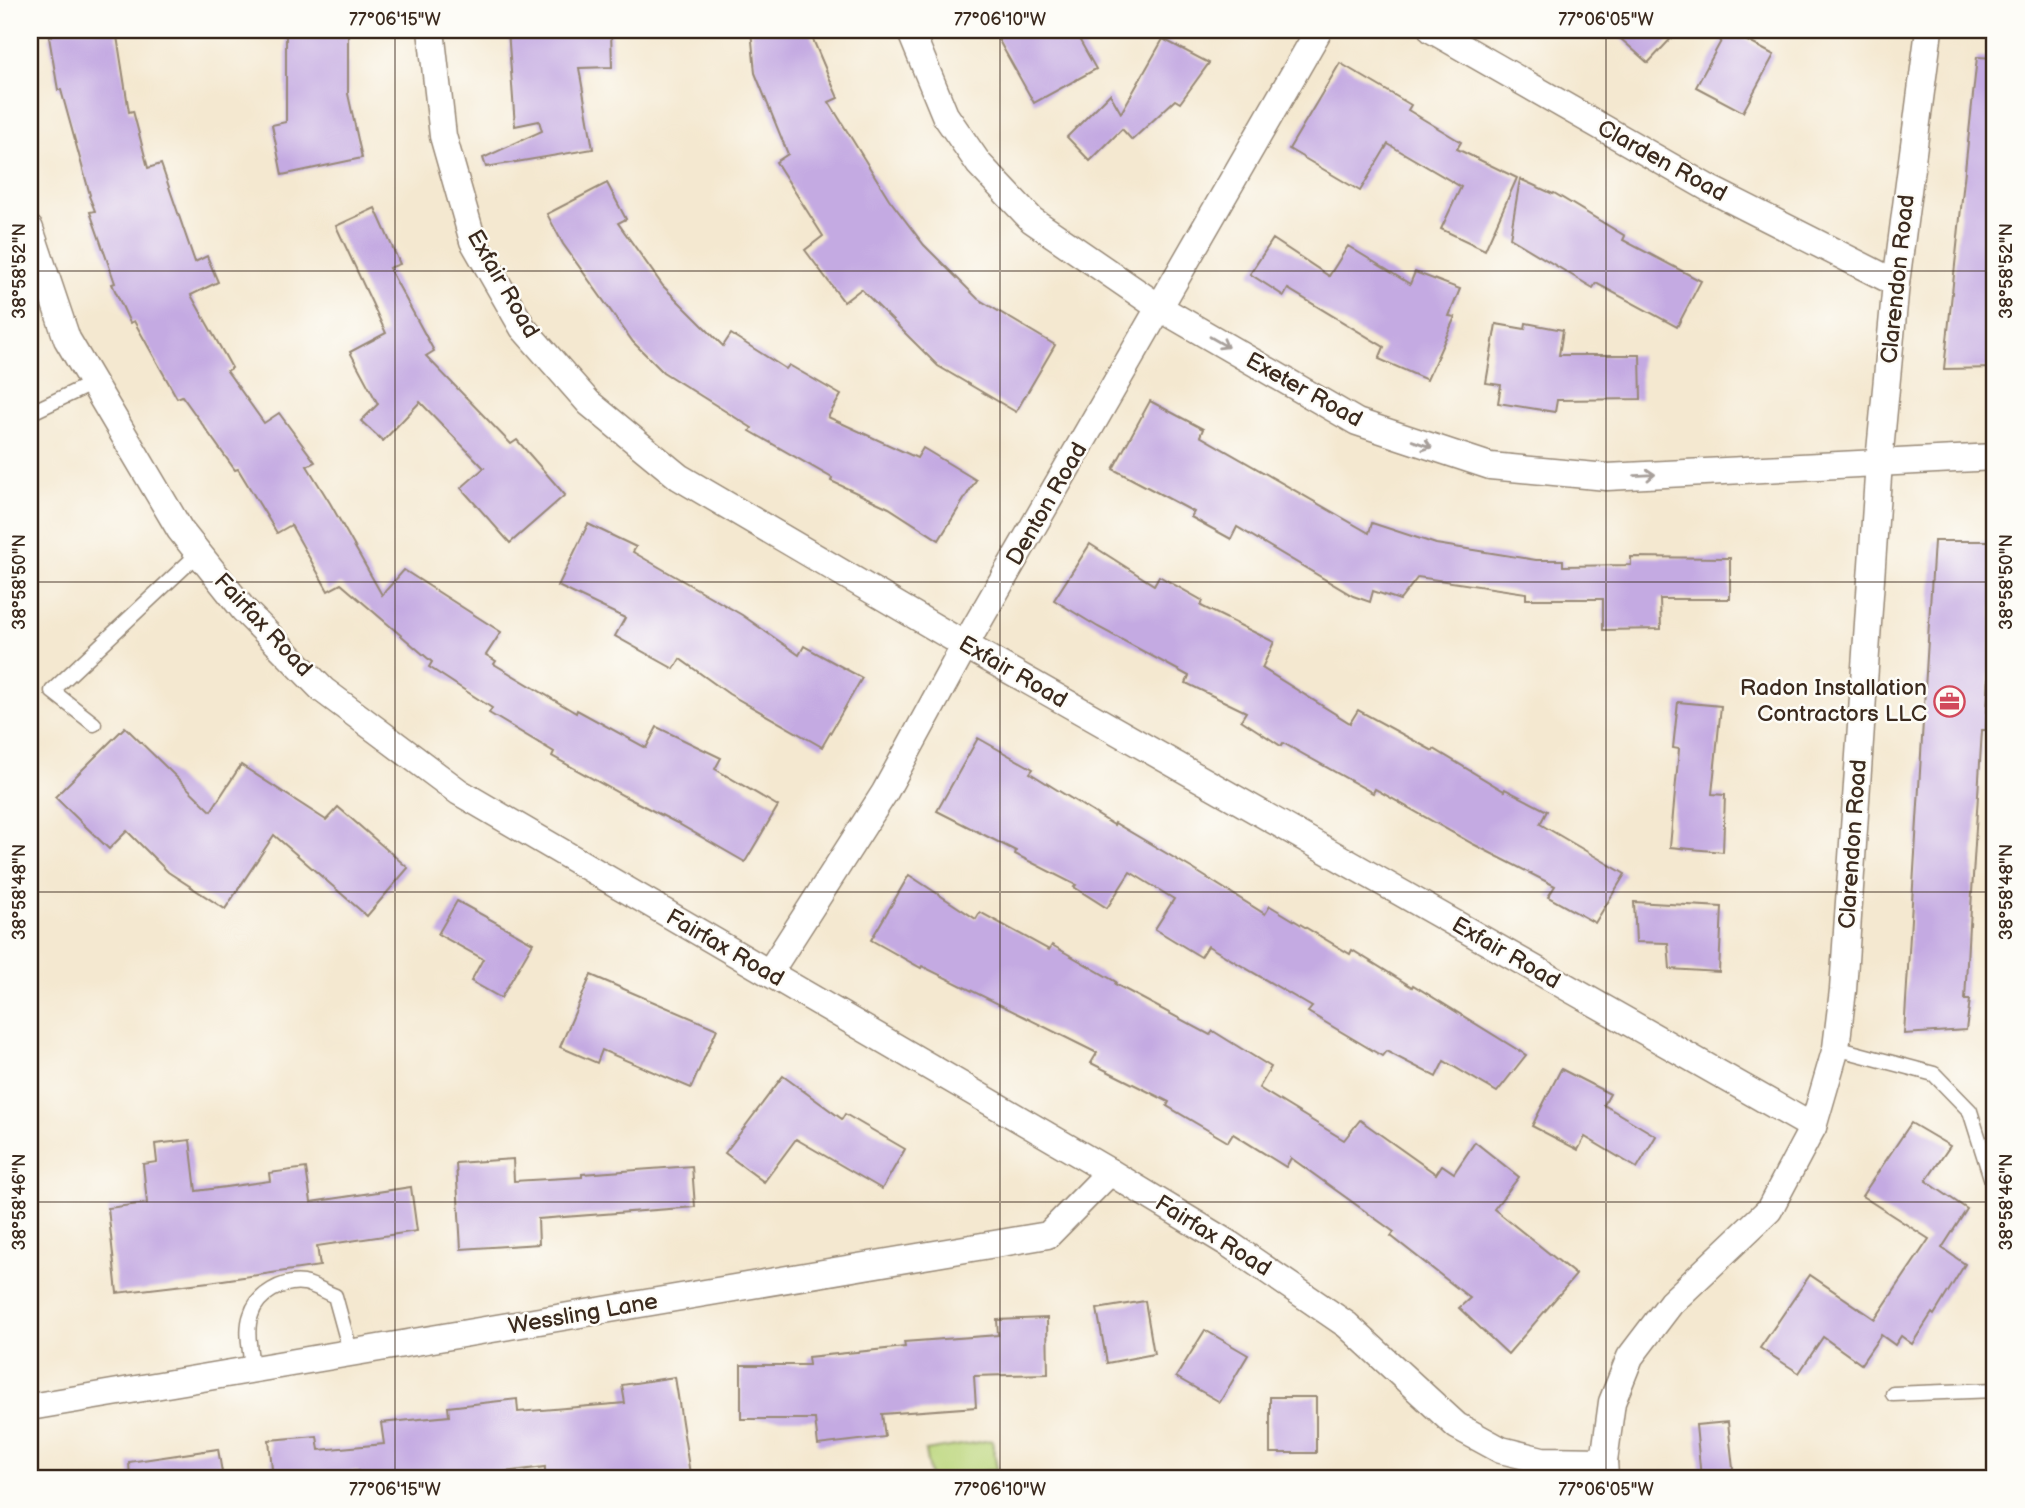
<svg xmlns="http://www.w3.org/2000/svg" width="2025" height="1508" viewBox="0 0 2025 1508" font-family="'Balsamiq Sans',sans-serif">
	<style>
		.green { fill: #bbd67b; stroke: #7b804c; stroke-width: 2 }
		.building { fill: #c4aae2 }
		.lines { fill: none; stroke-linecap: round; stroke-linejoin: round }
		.service-casing { stroke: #988977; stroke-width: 17 }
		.minor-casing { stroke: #988977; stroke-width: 29 }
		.service { stroke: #fff; stroke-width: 14 }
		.minor { stroke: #fff; stroke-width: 26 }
		.oneway { stroke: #a79f9a }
		.ticks { fill: none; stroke: #3b2a1e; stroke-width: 2; stroke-opacity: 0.45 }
		.labels { text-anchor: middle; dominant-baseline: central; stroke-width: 5; stroke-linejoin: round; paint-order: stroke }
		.street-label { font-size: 23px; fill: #3b2a1e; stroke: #fdfcf7 }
		.poi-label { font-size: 23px; fill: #3b2a1e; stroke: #fdfcf7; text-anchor: end }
		.neatline { fill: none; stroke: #3b2a1e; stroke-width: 2.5 }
		.ticks-label { font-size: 18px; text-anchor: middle; fill: #3b2a1e }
	</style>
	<rect width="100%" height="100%" fill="#fdfcf7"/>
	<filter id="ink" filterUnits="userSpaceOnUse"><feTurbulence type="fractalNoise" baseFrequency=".0143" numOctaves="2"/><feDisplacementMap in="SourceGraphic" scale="14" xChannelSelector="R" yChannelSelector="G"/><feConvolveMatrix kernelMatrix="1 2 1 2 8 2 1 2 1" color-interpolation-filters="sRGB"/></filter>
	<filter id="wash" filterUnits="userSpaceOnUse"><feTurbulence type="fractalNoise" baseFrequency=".00686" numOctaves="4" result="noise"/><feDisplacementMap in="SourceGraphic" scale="28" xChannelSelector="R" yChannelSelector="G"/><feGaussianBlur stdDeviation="1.57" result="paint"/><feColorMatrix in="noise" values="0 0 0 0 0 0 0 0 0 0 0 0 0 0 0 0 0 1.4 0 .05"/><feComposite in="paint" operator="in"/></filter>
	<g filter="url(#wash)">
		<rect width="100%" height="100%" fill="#f4e8d0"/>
		<path class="green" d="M992 1440 997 1469 946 1478H930L925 1451Z"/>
		<g id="blocks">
			<g class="building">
				<path d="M51 30H116L129 112 133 111 148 168 161 164 195 262 207 256 218 282 191 295 232 368 227 371 264 423 279 413 315 462 307 466 330 503 382 595 404 570 501 632 486 655 496 661 494 664 576 713 577 710 646 748 657 727 721 758 715 769 778 806 745 862 677 823 624 796 552 756 554 752 489 713 492 708 429 667 432 662 341 584 328 591 291 525 277 533 238 469 235 470 182 396 177 398 134 321 130 323 112 284 115 283 90 212 95 211 89 196 90 195 61 90H58L49 37 52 36Z"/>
				<path d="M508 30H611L612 67 579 68 593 149 486 167 483 158 542 131 539 121 515 126Z"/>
				<path d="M751 30H809L838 98 829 102 889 199 924 245 978 299 1055 345 1016 412 938 366 861 289 844 302 805 250 823 236 776 162 788 154 755 73Z"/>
				<path d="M993 30H1074L1096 69 1034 103Z"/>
				<path d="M1611 30H1679L1648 63Z"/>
				<path d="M1727 30 1774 55 1743 112 1696 87Z"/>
				<path d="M286 32H348V94L362 158 282 175 272 125 286 122Z"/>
				<path d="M1163 39 1209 63 1180 103 1175 100 1132 140 1122 129 1090 161 1067 137 1110 94 1121 113Z"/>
				<path d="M1977 57 1995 58V368L1944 369Z"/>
				<path d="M1340 63 1411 105 1408 110 1461 142 1457 149 1517 178 1485 250 1441 229 1461 187 1388 144 1360 191 1289 149Z"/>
				<path d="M1520 179 1553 194 1554 193 1625 236 1623 240 1701 281 1677 327 1596 283 1593 288 1510 238Z"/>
				<path d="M607 183 626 219 618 223 663 286 723 346 731 334 786 369 789 365 841 395 828 417 917 458 923 448 976 480 939 540 889 508 831 481 832 478 750 431 752 428 663 372 633 342 563 244 547 214Z"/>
				<path d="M375 208 400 264 389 268 434 351 426 356 511 444 517 440 565 495 510 543 461 488 484 468 420 402 383 441 361 421 378 404 350 352 386 333 336 226Z"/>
				<path d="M1273 239 1329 276 1348 246 1410 284 1415 272 1460 289 1449 316 1455 317 1427 380 1379 359 1384 347 1288 289 1284 296 1250 274Z"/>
				<path d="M1526 323 1563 330 1559 355H1640L1641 399 1557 400 1555 412 1498 403 1501 385 1486 383 1496 324 1525 329Z"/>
				<path d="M1150 401 1203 429 1200 436 1369 533 1372 523 1436 544 1536 560H1563V566L1631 565V557L1730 558V599H1660L1661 629 1603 630V599H1526V593L1418 577 1400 600 1373 591 1370 602 1353 596 1237 527 1231 539 1191 517 1194 512 1113 469Z"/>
				<path d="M588 524 636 547 633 552 742 615 799 655 804 646 862 678 822 747 729 694 680 659 674 669 615 636 625 618 558 586Z"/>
				<path d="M1934 541H1995V604H1993L1986 730H1982L1970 925H1969L1965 1000H1970L1966 1030 1904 1034Z"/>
				<path d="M1090 544 1154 585 1159 576 1203 601 1201 606 1274 642 1262 668 1350 723 1358 710 1433 751 1434 749 1504 791 1505 789 1547 811 1540 824 1625 874 1595 923 1548 897 1555 886 1473 844 1375 789 1373 793 1283 743 1281 746 1241 720 1246 712 1186 683 1189 676 1098 627 1054 600Z"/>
				<path d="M1678 702 1721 706 1712 794 1725 795 1723 852 1670 847 1679 749 1673 748Z"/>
				<path d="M125 727 211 811 241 765 326 820 338 807 408 868 367 916 274 835 225 909 168 872 127 831 109 849 55 797Z"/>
				<path d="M978 738 1033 769 1030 773 1114 825 1115 823 1193 869 1265 914 1270 906 1350 954 1352 950 1412 987 1413 985 1526 1055 1497 1092 1444 1061 1436 1077 1386 1051 1382 1056 1308 1012 1312 1007 1208 946 1201 957 1155 929 1174 899 1130 872 1107 908 1074 887 1076 885 1015 854 1016 851 937 811Z"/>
				<path d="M909 875 976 919 980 912 1049 950 1052 945 1116 982 1115 984 1210 1035 1213 1031 1271 1067 1259 1088 1344 1140 1360 1120 1436 1174 1442 1165 1454 1173 1475 1142 1519 1177 1494 1209 1576 1275 1508 1354 1459 1308 1470 1298 1391 1236 1394 1232 1291 1158 1286 1167 1233 1134 1228 1142 1167 1106 1169 1102 1091 1063 1097 1053 922 966 921 968 871 940Z"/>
				<path d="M457 901 533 943 501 998 471 981 483 959 438 934Z"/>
				<path d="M1634 902 1722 907 1719 972 1670 969 1668 943 1636 942Z"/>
				<path d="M591 975 717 1029 691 1088 602 1050 597 1063 560 1047Z"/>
				<path d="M1561 1069 1610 1094 1604 1105 1656 1136 1637 1168 1585 1137 1578 1150 1532 1126Z"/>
				<path d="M783 1076 842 1119 845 1114 905 1149 882 1189 796 1139 764 1182 725 1153Z"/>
				<path d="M1911 1123 1950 1146 1926 1181 1967 1209 1942 1248 1965 1264 1934 1315 1932 1313 1912 1344 1901 1336 1895 1345 1881 1335 1861 1364 1823 1337 1799 1373 1760 1348 1810 1275 1875 1319 1929 1239 1862 1196Z"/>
				<path d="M190 1140 196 1191 270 1181 269 1173 306 1168 311 1202 411 1187 417 1231 317 1246 320 1266 209 1282 117 1293 108 1208 147 1203 143 1164 157 1162 155 1144Z"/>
				<path d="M513 1159 514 1181 582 1177V1174L692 1166 695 1207 538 1219 539 1244 461 1249 456 1163Z"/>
				<path d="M1145 1301 1154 1354 1107 1363 1097 1309Z"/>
				<path d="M1047 1318 1048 1374 974 1376 976 1407 882 1414 885 1437 818 1445 815 1419H741V1365H809L808 1357 905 1347 904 1342 998 1335 997 1320Z"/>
				<path d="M1205 1330 1248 1355 1220 1402 1176 1377Z"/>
				<path d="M675 1377 690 1474 662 1478H545V1467L455 1478H359L358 1471 273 1478 269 1440 317 1436 319 1450 384 1444 381 1423 449 1416 448 1407 517 1399 518 1412 625 1403 622 1385Z"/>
				<rect x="1270" y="1397" width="46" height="56"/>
				<path d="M1728 1422 1734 1478H1701L1696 1425Z"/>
				<path d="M218 1449 223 1478H130L129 1462Z"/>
			</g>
		</g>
	</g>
	<g filter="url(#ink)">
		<use href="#blocks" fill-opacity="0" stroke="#988977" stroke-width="2"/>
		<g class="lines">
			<defs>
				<g id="service">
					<path d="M30 413 93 383"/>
					<path d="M94 724 52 691 199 553"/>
					<path d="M1836 1048 1934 1074 1970 1111 1992 1181 1995 1211"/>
					<path d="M252 1370C251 1353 245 1331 251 1315 257 1294 283 1280 304 1283 314 1285 325 1292 335 1296L351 1354"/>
					<path d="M1893 1394 1995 1390"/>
				</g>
				<g id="minor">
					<path d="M431 30 443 136 473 241 523 328 589 403 679 477 965 645 1813 1127"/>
					<path d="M910 30 945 115 979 164 1032 220 1160 308 1357 422 1490 466 1607 477 1995 457"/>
					<path d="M1432 30 1710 189 1896 283"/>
					<path d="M30 229 67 339 180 530 243 609 323 690 459 792 1110 1172 1229 1244 1347 1325 1457 1426 1501 1450 1542 1460 1604 1461"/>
					<path d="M769 973 885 792 965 645 1319 30"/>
					<path d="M30 1407 1048 1235 1110 1172"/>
					<path d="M1605 1477 1604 1461 1612 1402 1630 1357 1671 1303 1769 1210 1813 1127 1836 1048 1843 990 1879 462 1896 283 1929 30"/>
				</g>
			</defs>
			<use href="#service" class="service-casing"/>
			<use href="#minor" class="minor-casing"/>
			<use href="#service" class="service"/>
			<use href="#minor" class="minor"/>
		</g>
		<defs><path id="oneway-shaft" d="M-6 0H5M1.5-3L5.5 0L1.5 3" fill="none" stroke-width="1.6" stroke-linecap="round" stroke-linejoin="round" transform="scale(1.75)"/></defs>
		<g class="oneway">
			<use href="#oneway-shaft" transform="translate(1219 342) rotate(30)"/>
			<use href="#oneway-shaft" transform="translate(1422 444) rotate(19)"/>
			<use href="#oneway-shaft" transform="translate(1645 475) rotate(-3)"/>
		</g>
	</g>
	<path class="ticks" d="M395 30V1478M1000 30V1478M1606 30V1478M30 271H1995M30 582H1995M30 892H1995M30 1202H1995"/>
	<defs>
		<symbol id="office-ring" viewBox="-11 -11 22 22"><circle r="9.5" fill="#fdfcf7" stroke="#d1495b" stroke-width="1.5"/><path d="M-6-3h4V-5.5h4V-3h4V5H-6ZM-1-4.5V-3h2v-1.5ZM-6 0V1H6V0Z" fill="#d1495b"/></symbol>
	</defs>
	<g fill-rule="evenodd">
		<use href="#office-ring" x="1932" y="684" width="35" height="35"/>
	</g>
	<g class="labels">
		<g class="street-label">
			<text transform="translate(1662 161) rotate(29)">Clarden Road</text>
			<text transform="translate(1898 279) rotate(-84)">Clarendon Road</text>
			<text transform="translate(503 284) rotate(60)">Exfair Road</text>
			<text transform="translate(1304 390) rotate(29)">Exeter Road</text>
			<text transform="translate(1047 504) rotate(-60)">Denton Road</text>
			<text transform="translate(263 625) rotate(47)">Fairfax Road</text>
			<text transform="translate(1013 672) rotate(30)">Exfair Road</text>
			<text transform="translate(1853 844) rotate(-86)">Clarendon Road</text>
			<text transform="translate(725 948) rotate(30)">Fairfax Road</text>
			<text transform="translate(1506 953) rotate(30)">Exfair Road</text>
			<text transform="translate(1213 1236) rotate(32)">Fairfax Road</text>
			<text transform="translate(583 1314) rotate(-10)">Wessling Lane</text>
		</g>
		<g class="poi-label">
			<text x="1927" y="688">Radon Installation<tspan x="1927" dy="26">Contractors LLC</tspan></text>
		</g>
	</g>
	<rect width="2025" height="1508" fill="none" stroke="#fdfcf7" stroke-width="77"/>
	<rect x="38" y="38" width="1948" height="1432" class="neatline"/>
	<g class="ticks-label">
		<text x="395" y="25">77°06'15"W</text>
		<text x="1000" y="25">77°06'10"W</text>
		<text x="1606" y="25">77°06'05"W</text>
		<text transform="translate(19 271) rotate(-90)" y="6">38°58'52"N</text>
		<text transform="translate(2006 271) rotate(-90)" y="6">38°58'52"N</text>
		<text transform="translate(19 582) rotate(-90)" y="6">38°58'50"N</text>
		<text transform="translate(2006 582) rotate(-90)" y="6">38°58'50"N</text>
		<text transform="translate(19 892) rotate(-90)" y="6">38°58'48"N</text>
		<text transform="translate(2006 892) rotate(-90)" y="6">38°58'48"N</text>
		<text transform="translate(19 1202) rotate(-90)" y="6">38°58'46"N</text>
		<text transform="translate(2006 1202) rotate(-90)" y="6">38°58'46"N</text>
		<text x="395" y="1495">77°06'15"W</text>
		<text x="1000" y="1495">77°06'10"W</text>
		<text x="1606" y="1495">77°06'05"W</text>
	</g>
</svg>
